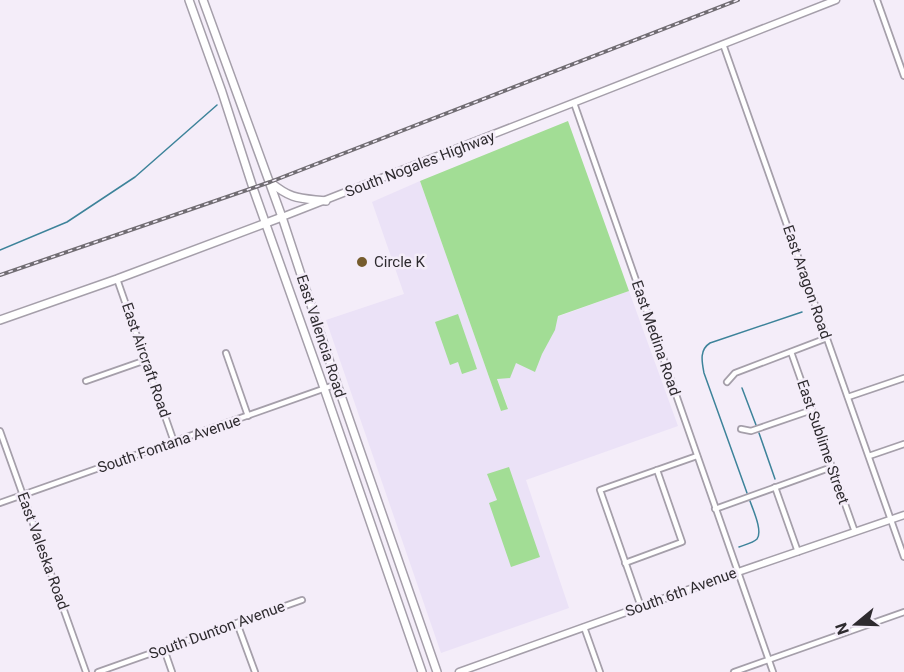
<svg xmlns="http://www.w3.org/2000/svg" width="904" height="672" viewBox="0 0 904 672" font-family="Roboto,sans-serif">
	<style>
		.industrial { fill: #ebe2f7 }
		.green { fill: #a2dd95 }
		.lines { fill: none; stroke-linecap: round; stroke-linejoin: round }
		.stream { stroke: #3d839a; stroke-width: 1.5 }
		.street-casing { stroke: #a59faa; stroke-width: 8 }
		.secondary-casing { stroke: #a59faa; stroke-width: 9 }
		.primary-casing { stroke: #a59faa; stroke-width: 10 }
		.street { stroke: #fff; stroke-width: 4.5 }
		.secondary { stroke: #fff; stroke-width: 6 }
		.primary { stroke: #fff; stroke-width: 7 }
		.rail-casing { stroke: #716d73; stroke-width: 4 }
		.rail { stroke: #f4edf9; stroke-width: 1.5; stroke-dasharray: 4.5; stroke-linecap: butt }
		.poi-dot { fill: #765c2d; stroke: #f4edf9; stroke-width: 2 }
		.labels { text-anchor: middle; dominant-baseline: central; stroke-width: 5; stroke-linejoin: round; paint-order: stroke }
		.street-label { font-size: 15px; fill: #2e2b2f; stroke: #f4edf9 }
		.poi-label { font-size: 15px; fill: #2e2b2f; stroke: #f4edf9; text-anchor: start }
	</style>
	<rect width="100%" height="100%" fill="#f4edf9"/>
	<path class="industrial" d="M420 181 501 411 508 408 484 343 629 291 678 426 526 480 569 608 441 653 326 320 404 294 372 202Z"/>
	<g class="green">
		<path d="M568 121 629 291 558 316 555 330 542 354 535 372 516 363 510 378 497 379 508 409 501 411 420 181Z"/>
		<path d="M458 314 477 369 462 374 458 362 450 365 435 322Z"/>
		<path d="M509 467 540 557 511 567 489 503 497 500 487 474Z"/>
	</g>
	<g class="lines">
		<g class="stream">
			<path d="M0 250 67 222 135 177 217 105"/>
			<path d="M742 388 756 425"/>
			<path d="M759 433 775 479"/>
			<path d="M747 493 704 373C702 362 699 350 710 343L802 312"/>
			<path d="M739 547C744 545 753 543 757 539 763 531 753 510 750 501"/>
		</g>
		<defs>
			<g id="street">
				<path d="M877 0 904 76"/>
				<path d="M723 44 904 557"/>
				<path d="M574 103 773 672"/>
				<path d="M117 279 174 442"/>
				<path d="M791 352 855 532"/>
				<path d="M226 353 248 416"/>
				<path d="M86 381 146 360"/>
				<path d="M727 382 735 373 827 338"/>
				<path d="M848 397 904 378"/>
				<path d="M741 429 751 431 812 410"/>
				<path d="M0 431 86 672"/>
				<path d="M869 456 904 444"/>
				<path d="M775 487 798 552"/>
				<path d="M0 503 337 384"/>
				<path d="M715 509 832 467"/>
				<path d="M625 563 682 542 657 470"/>
				<path d="M641 607 600 490 697 456"/>
				<path d="M237 623 255 672"/>
				<path d="M584 627 600 672"/>
				<path d="M164 649 172 672"/>
				<path d="M98 672 302 600"/>
				<path d="M734 672 904 612"/>
			</g>
			<g id="secondary">
				<path d="M282 217 836 0"/>
				<path d="M459 672 738 572 904 515"/>
			</g>
			<g id="primary">
				<path d="M189 0 222 92 253 188 324 388 422 672"/>
				<path d="M203 0 282 217 337 384 437 672"/>
				<path d="M270 182C292 200 299 198 326 201"/>
				<path d="M0 320 117 279 282 217"/>
			</g>
		</defs>
		<use href="#street" class="street-casing"/>
		<use href="#secondary" class="secondary-casing"/>
		<use href="#primary" class="primary-casing"/>
		<use href="#street" class="street"/>
		<use href="#secondary" class="secondary"/>
		<use href="#primary" class="primary"/>
		<defs>
			<path id="rail" d="M0 275 270 182 738 0"/>
		</defs>
		<use href="#rail" class="rail-casing"/>
		<use href="#rail" class="rail"/>
	</g>
	<circle class="poi-dot" cx="362" cy="262" r="6"/>
	<g class="labels">
		<g class="street-label">
			<text transform="translate(420 164) rotate(-21)">South Nogales Highway</text>
			<text transform="translate(807 282) rotate(71)">East Aragon Road</text>
			<text transform="translate(321 336) rotate(72)">East Valencia Road</text>
			<text transform="translate(656 338) rotate(71)">East Medina Road</text>
			<text transform="translate(146 360) rotate(71)">East Aircraft Road</text>
			<text transform="translate(823 442) rotate(71)">East Sublime Street</text>
			<text transform="translate(169 444) rotate(-19)">South Fontana Avenue</text>
			<text transform="translate(43 551) rotate(70)">East Valeska Road</text>
			<text transform="translate(681 592) rotate(-20)">South 6th Avenue</text>
			<text transform="translate(217 630) rotate(-20)">South Dunton Avenue</text>
		</g>
		<g class="poi-label">
			<text x="374" y="262">Circle K</text>
		</g>
	</g>
	<g transform="translate(856 624) rotate(251)" stroke="#f4edf9" stroke-width="4.5" paint-order="stroke">
	<path d="M0-4.5L10 22L0 15L-10 22Z" fill="#2e2b2f"/>
	<text y="-9" font-size="16" font-weight="bold" text-anchor="middle" fill="#2e2b2f">N</text>
	</g>
</svg>
